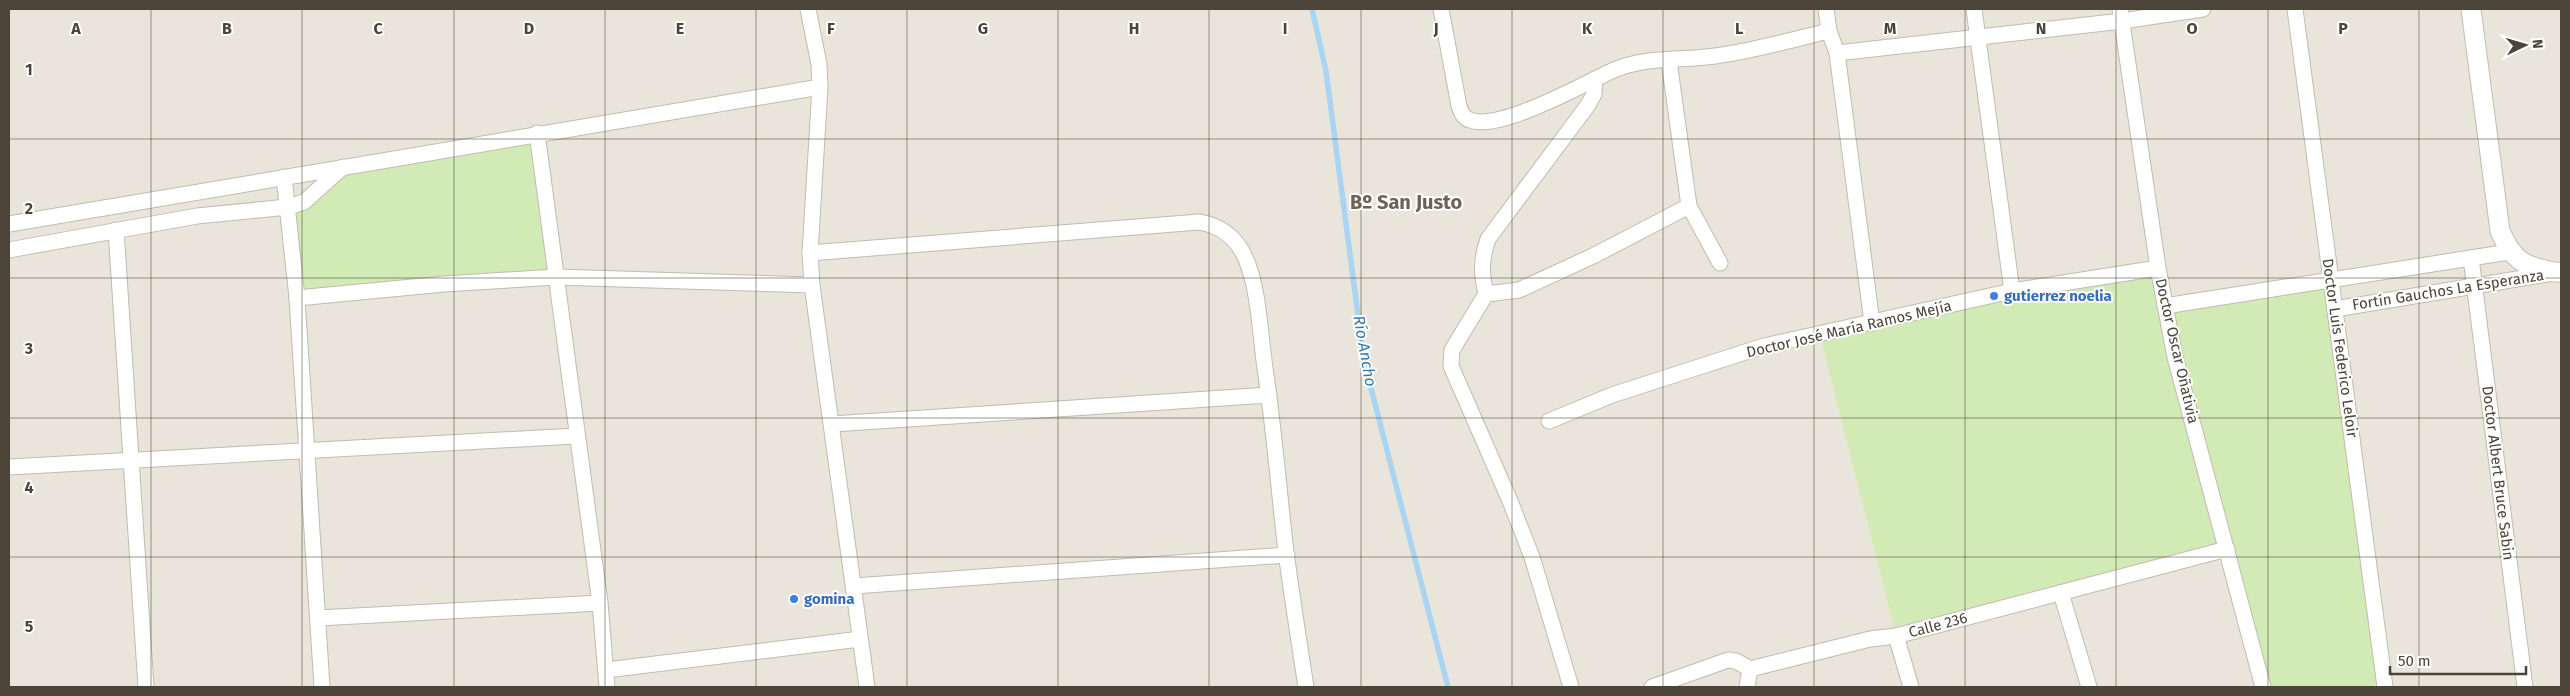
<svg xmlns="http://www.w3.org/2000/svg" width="2570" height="696" viewBox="0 0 2570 696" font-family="'Fira Sans',sans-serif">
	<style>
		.residential { fill: #eae5da }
		.green { fill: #d2eab5 }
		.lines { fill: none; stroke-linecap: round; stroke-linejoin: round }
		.stream { stroke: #a9d4f2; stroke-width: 5.5 }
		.minor-casing { stroke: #c2bbae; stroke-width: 17 }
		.tertiary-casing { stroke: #c2bbae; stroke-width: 21 }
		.minor { stroke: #fff; stroke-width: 15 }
		.tertiary { stroke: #fff; stroke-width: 19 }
		.grid { fill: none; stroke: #4b4439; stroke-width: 1; stroke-opacity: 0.55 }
		.shop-dot { fill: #3f7fe0; stroke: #fff; stroke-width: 2 }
		.labels { text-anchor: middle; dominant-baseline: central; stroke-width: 4; stroke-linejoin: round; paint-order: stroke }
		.street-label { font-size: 15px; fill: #4b4439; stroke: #fff }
		.shop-label { font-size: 15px; font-weight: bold; fill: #366cbe; stroke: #fff; text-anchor: start }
		.water-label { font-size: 16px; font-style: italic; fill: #2e7ab2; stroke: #fff }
		.district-label { font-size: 20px; font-weight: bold; fill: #6e6250; stroke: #fff }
		.grid-label { font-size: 16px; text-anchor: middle; font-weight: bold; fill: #4b4439; stroke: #fff; stroke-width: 4; stroke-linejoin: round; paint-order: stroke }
	</style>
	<rect width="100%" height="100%" fill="#f6f3ec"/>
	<rect class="residential" x="9" y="9" width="2552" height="678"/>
	<g class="green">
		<path d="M537 133 549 278 297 298 292 205 343 167Z"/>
		<path d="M2158 268 2167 306 2330 279 2383 687H2263L2226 549 1896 636 1820 334Z"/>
	</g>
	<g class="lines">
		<path class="stream" d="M1312 9 1326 71 1364 361 1448 687"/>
		<defs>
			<g id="minor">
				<path d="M808 9 819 64 820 87 810 253 812 285 867 687"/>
				<path d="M1441 9 1459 106C1461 112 1463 118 1470 120 1499 132 1585 83 1614 70 1646 56 1681 61 1715 56 1753 51 1791 40 1829 31"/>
				<path d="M1826 9 1829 31 1837 53 1872 323"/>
				<path d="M1974 9 2012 291"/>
				<path d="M2120 9 2158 268 2175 357 2263 687"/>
				<path d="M2295 9 2385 687"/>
				<path d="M1837 53 2122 21 2203 9"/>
				<path d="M1669 61 1689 206 1720 263"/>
				<path d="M537 133 600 603 607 687"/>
				<path d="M284 177 297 298 322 687"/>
				<path d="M9 224 820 87"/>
				<path d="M116 230 146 687"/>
				<path d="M9 250 197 216 288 207 304 202 343 167"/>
				<path d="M810 253 1199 222C1219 225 1236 237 1245 257 1259 288 1260 334 1265 368 1274 429 1279 491 1286 552 1292 597 1299 642 1306 687"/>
				<path d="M2471 258 2525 687"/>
				<path d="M1486 294 1519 290 1593 256 1689 206"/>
				<path d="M297 298 444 284 556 277 812 285"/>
				<path d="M2165 306 2509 252"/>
				<path d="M2335 309 2553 273"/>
				<path d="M1549 421 1612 395 1764 346 2012 291 2158 268"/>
				<path d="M832 424 1269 395"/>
				<path d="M9 467 576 436"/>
				<path d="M854 586 1287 555"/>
				<path d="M2061 593 2089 687"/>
				<path d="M318 618 600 603"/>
				<path d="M1896 636 1911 687"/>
				<path d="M606 670 860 639"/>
				<path d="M1571 687 1532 557 1510 501 1451 366 1452 350 1486 294C1481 273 1481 260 1488 239L1588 105 1594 94 1595 79"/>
				<path d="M1652 687 1728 660 1736 661 1750 669 1870 639 1896 636 2227 549"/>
				<path d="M1747 687 1750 669"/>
			</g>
			<path id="tertiary" d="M2471 9 2500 231C2509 251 2518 265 2541 269 2548 271 2555 273 2561 272"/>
		</defs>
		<use href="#minor" class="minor-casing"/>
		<use href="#tertiary" class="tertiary-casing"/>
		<use href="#minor" class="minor"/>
		<use href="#tertiary" class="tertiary"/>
	</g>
	<path class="grid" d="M151 9V687M302 9V687M454 9V687M605 9V687M756 9V687M907 9V687M1058 9V687M1209 9V687M1361 9V687M1512 9V687M1663 9V687M1814 9V687M1965 9V687M2116 9V687M2268 9V687M2419 9V687M9 139H2561M9 278H2561M9 418H2561M9 557H2561"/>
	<g class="shop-dot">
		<circle cx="1994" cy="296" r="5"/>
		<circle cx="794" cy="599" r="5"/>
	</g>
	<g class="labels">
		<g class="street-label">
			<text transform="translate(2448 290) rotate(-9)">Fortín Gauchos La Esperanza</text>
			<text transform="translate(1849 329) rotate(-13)">Doctor José María Ramos Mejía</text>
			<text transform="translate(2340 348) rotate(82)">Doctor Luis Federico Leloir</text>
			<text transform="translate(2177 351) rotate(77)">Doctor Oscar Oñativia</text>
			<text transform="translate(2498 473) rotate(83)">Doctor Albert Bruce Sabin</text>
			<text transform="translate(1938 625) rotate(-15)">Calle 236</text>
		</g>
		<g class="shop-label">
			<text x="2004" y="296">gutierrez noelia</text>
			<text x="804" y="599">gomina</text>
		</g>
		<g class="water-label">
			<text transform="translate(1365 351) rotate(80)">Río Ancho</text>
		</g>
		<g class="district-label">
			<text x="1406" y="202">Bº San Justo</text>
		</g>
	</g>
	<g class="grid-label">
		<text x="76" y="34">A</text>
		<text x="227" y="34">B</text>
		<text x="378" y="34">C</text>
		<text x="529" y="34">D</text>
		<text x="680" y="34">E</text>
		<text x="831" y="34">F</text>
		<text x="983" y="34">G</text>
		<text x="1134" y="34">H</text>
		<text x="1285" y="34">I</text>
		<text x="1436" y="34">J</text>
		<text x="1587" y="34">K</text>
		<text x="1739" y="34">L</text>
		<text x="1890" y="34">M</text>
		<text x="2041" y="34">N</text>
		<text x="2192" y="34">O</text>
		<text x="2343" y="34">P</text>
		<text x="29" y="75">1</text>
		<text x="29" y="214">2</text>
		<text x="29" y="354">3</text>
		<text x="29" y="493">4</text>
		<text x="29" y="632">5</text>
	</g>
	<rect width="2570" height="696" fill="none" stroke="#4b4439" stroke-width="20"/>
	<g transform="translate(2525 45) rotate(85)" stroke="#ffffff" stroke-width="4" paint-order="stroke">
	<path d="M0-4L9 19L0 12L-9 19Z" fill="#4b4439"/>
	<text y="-8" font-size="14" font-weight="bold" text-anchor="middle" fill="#4b4439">N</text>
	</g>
	<path d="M2390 666v8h136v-8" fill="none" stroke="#4b4439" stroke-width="2.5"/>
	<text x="2398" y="666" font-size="15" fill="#4b4439" stroke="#ffffff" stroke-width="4" paint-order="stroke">50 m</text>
</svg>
